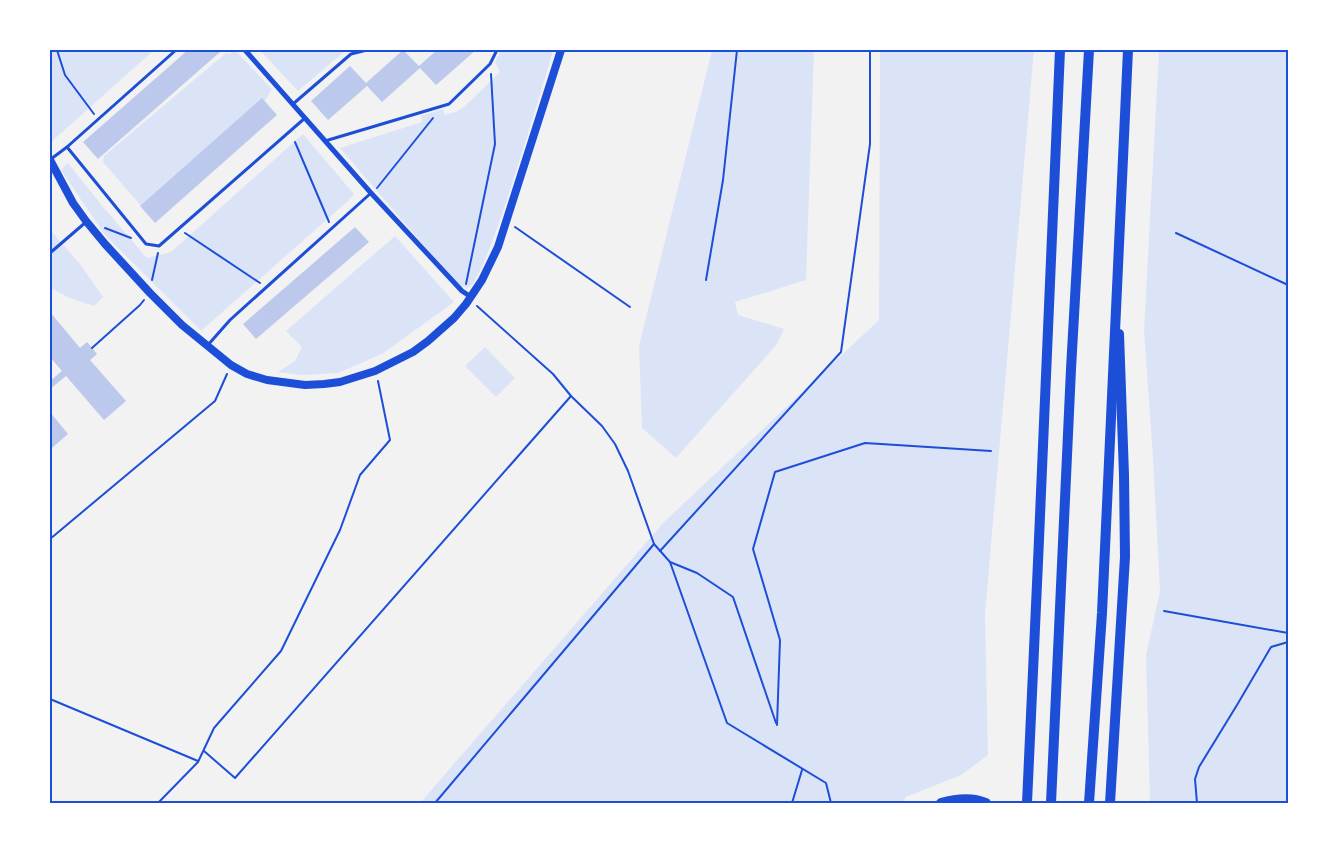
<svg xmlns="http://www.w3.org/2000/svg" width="1338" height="853" viewBox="0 0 1338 853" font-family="'Golos Text',sans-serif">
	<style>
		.green { fill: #dbe4f7 }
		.building { fill: #bdc9ec }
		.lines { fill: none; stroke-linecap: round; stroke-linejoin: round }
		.path { stroke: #1d4ed8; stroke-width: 2 }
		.service { stroke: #1d4ed8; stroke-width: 3 }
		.minor { stroke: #1d4ed8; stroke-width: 5 }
		.tertiary { stroke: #1d4ed8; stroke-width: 8 }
		.primary { stroke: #1d4ed8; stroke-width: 10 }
		.trunk { stroke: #1d4ed8; stroke-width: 10 }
		.neatline { fill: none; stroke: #1d4ed8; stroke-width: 2 }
	</style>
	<rect width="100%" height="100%" fill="#f2f2f2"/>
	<g class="green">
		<path d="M50 50H154L50 143Z"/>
		<path d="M235 50 272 89 266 99 142 207 103 162 104 156 226 53 229 54Z"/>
		<path d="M260 50H346L298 91Z"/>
		<path d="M501 50H553C545 79 486 281 469 287 461 289 455 281 450 276L340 148 422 122 421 116 443 109 445 115 458 111 465 106 500 72 495 62Z"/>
		<path d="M712 50H814L806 280 735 302 738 315 784 329 777 344 676 458 642 428 639 346Z"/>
		<path d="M880 50H1034L985 614 988 755 961 775 906 797 902 803H420L664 522 879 320Z"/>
		<path d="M1159 50H1288V803H1150L1146 655 1160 591 1153 458 1144 331Z"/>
		<path d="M303 134 354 194 349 200 201 331 105 235 61 170 68 163 103 207 147 258 171 252Z"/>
		<path d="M50 230 80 264 103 297 94 306 70 298 50 288Z"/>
		<path d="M395 236 454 302 382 354 338 373 302 375 278 372 295 361 302 347 286 331Z"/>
		<path d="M485 347 515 378 496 397 465 366Z"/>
	</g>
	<g class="building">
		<path d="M188 50H218L220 52 98 159 83 142Z"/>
		<path d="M403 50 419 66 437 50H476L436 85 420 68 382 102 367 86 328 120 311 101 350 66 366 83Z"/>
		<path d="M262 98 277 115 155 223 140 206Z"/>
		<path d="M355 227 369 242 256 339 243 324Z"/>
		<path d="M50 312 80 348 87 342 97 354 90 360 126 401 104 420 66 376 50 389V381L62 371 50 357Z"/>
		<path d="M50 412 68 434 52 448 50 446Z"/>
	</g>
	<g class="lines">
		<g class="path">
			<path d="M57 50 65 75 94 114"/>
			<path d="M295 142 329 222"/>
			<path d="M377 188 433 118"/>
			<path d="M515 227 630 307"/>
			<path d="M105 228 131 238"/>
			<path d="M185 233 260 283"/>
			<path d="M1176 233 1288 285"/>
			<path d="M152 280 158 253"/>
			<path d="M706 280 723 180 737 50"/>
			<path d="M466 284 495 144 491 74"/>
			<path d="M477 306 553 374 571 396 602 426 615 444 628 471 654 544 670 562 727 723 826 783 831 803"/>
			<path d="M92 348 140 305 144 300"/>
			<path d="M50 539 215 401 227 374"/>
			<path d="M660 551 841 352 870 144V50"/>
			<path d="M670 562 697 573 733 597 776 723"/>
			<path d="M1164 611 1288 633"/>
			<path d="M50 699 198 761"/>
			<path d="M777 725 780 640 753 549 775 472 865 443 991 451"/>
			<path d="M204 751 235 778 571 396"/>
			<path d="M158 803 198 762 214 728 281 651 340 530 360 475 390 440 378 381"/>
			<path d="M435 803 654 544"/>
			<path d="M792 803 802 770"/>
			<path d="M1197 803 1195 779 1199 767 1237 705 1271 647 1288 642"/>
		</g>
		<g class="service">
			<path d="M293 104 351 54 367 50"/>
			<path d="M325 141 449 104 490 64 497 50"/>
			<path d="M67 147 176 50"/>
			<path d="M51 159 67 147 146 244 159 246 305 118"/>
			<path d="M50 253 86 222"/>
			<path d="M207 346 230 320 371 193"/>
		</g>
		<path class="minor" d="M245 50 371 193 462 291 471 297"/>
		<path class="tertiary" d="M50 160 73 203 86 221 105 244 150 293 182 325 231 365 247 374 267 380 305 385 324 384 340 382 375 371 413 352 428 341 454 318 466 304 482 280 498 247 561 50"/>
		<g class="primary">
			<path d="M941 803C955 799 972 797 986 803"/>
			<path d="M1027 803C1038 552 1051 301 1060 50"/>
			<path d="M1110 803 1125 557 1124 475 1119 334"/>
		</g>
		<g class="trunk">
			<path d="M1051 803 1071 369 1089 50"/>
			<path d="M1089 803 1102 613 1128 50"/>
		</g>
	</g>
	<rect width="1338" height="853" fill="none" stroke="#ffffff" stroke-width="102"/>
	<rect x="51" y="51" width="1236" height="751" class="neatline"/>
</svg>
